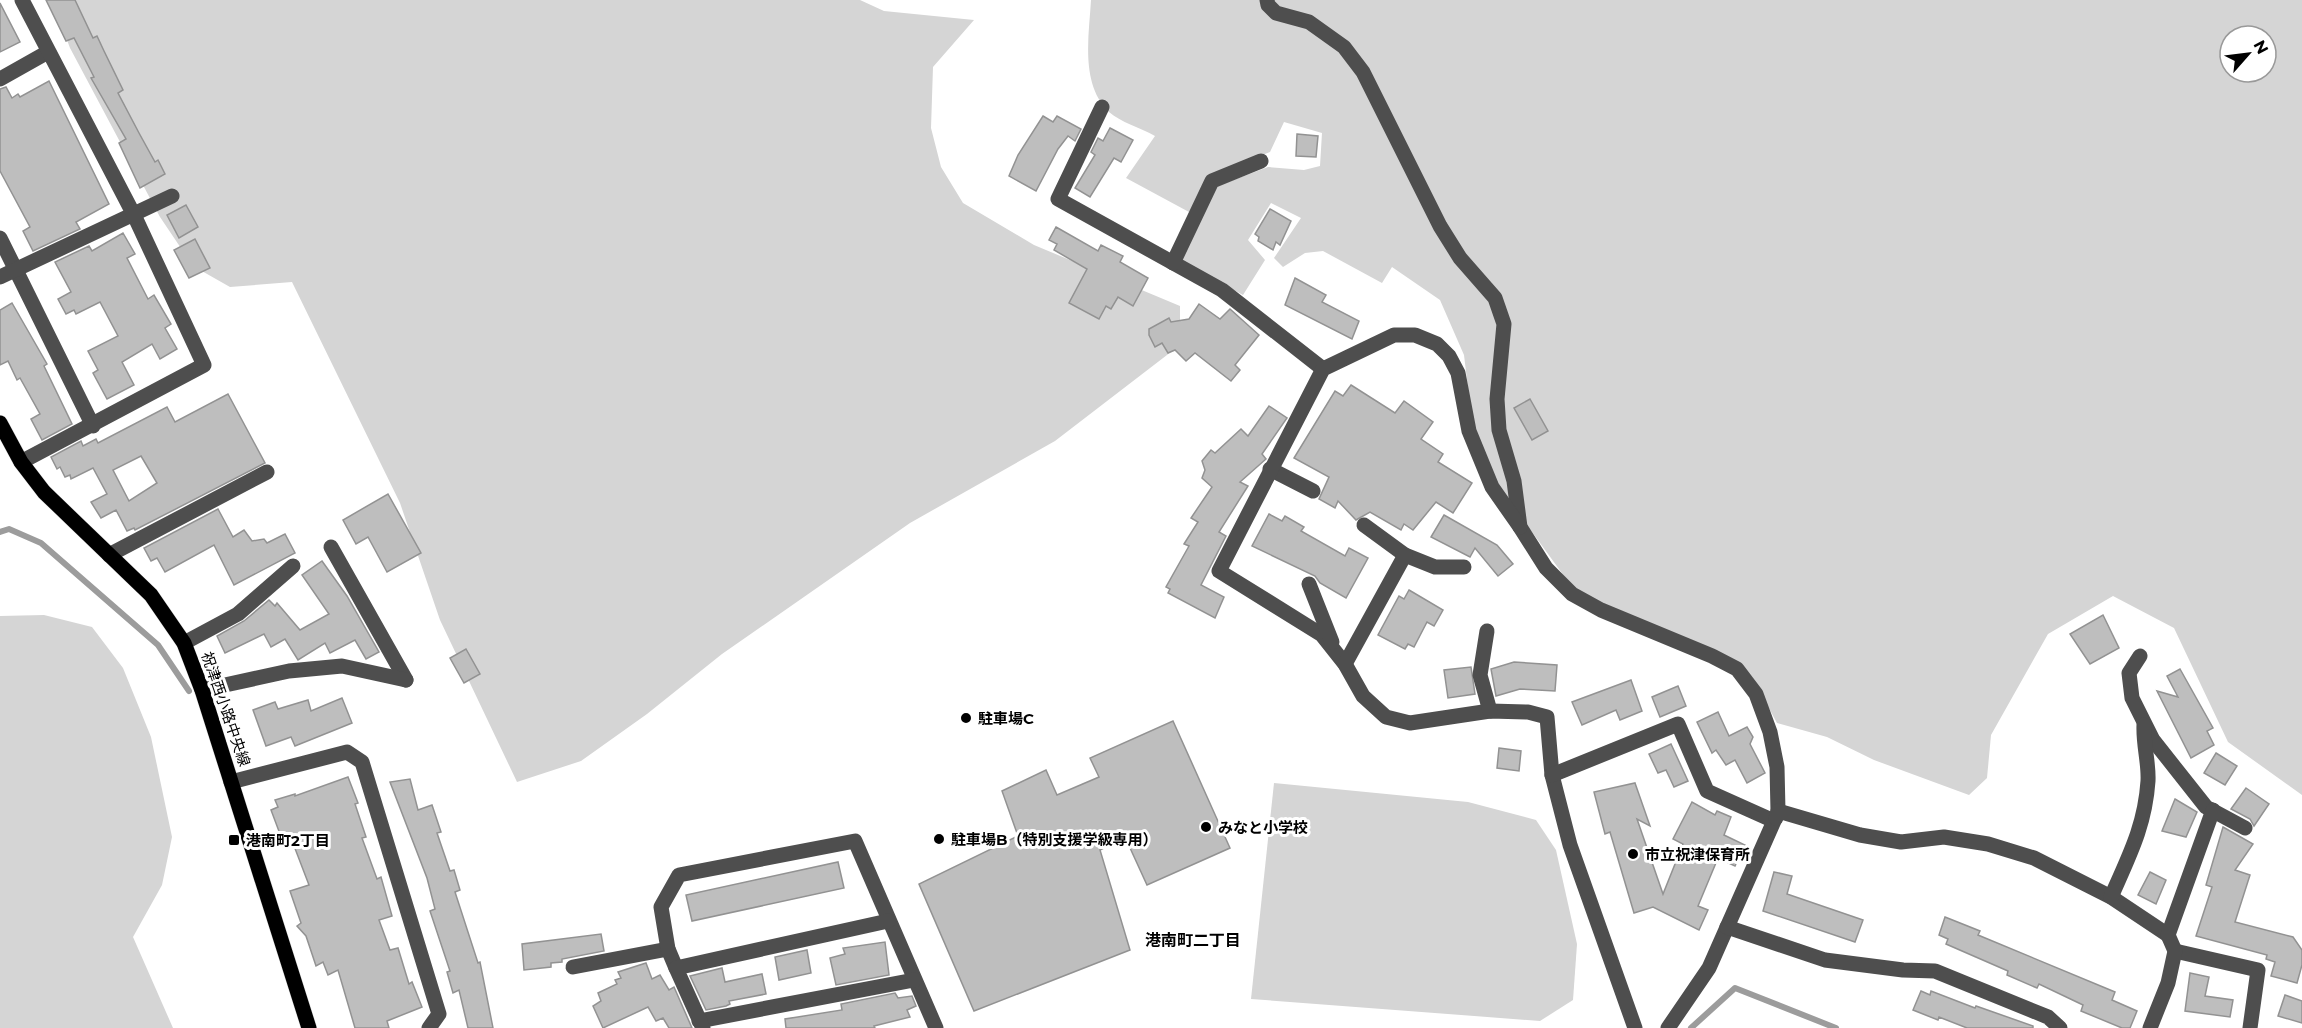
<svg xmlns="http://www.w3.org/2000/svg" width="2302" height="1028" viewBox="0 0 2302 1028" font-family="Montserrat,'Noto Sans JP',sans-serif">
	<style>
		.green { fill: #d5d5d5; fill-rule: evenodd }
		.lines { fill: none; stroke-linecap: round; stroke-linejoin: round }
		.stream { stroke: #9c9c9c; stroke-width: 6 }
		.building { fill: #bebebe; stroke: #929292; stroke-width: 1.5; fill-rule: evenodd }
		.major-casing { stroke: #dbdbdb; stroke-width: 16 }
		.minor { stroke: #4e4e4e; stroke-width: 15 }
		.major { stroke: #000; stroke-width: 15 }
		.poi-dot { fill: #000; stroke: #fff; stroke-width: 2 }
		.labels { text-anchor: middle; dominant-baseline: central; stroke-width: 6; stroke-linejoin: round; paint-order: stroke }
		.street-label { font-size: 15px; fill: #000; stroke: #fff }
		.poi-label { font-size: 15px; font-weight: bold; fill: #000; stroke: #fff; text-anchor: start }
		.neighbourhood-label { font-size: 16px; font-weight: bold; fill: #000; stroke: #fff }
	</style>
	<rect width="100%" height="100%" fill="#fff"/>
	<g class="green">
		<path d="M52 0H860L884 11 974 20 933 67 931 128 941 167 963 203 1034 245 1180 306V345L1055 441 910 523 722 654 647 714 581 761 517 782 440 620 400 503 292 282 230 287 193 266 160 217 70 48Z"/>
		<path d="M1091 0H2302V795L2228 742 2174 628 2113 596 2048 634 1991 735 1987 778 1969 795 1874 760 1827 737 1777 723 1752 677 1575 591 1497 484 1473 429 1464 355 1440 300 1392 267 1382 283 1323 251 1305 253 1283 267 1274 258 1301 218 1271 203 1248 240 1265 260 1243 295 1179 260 1212 188 1268 167 1304 170 1320 166 1322 133 1284 122 1270 152 1209 176 1189 212 1126 178 1155 136C1141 128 1120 122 1109 112 1080 84 1089 36 1091 0ZM2230 36H2266V72H2230Z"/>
		<path d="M44 615 92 627 123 668 151 737 172 837 162 885 133 937 173 1028H0V616Z"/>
		<path d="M1274 783 1468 802 1536 820 1556 850 1577 944 1573 1000 1540 1021 1251 999Z"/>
	</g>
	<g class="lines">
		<g class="stream">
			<path d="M0 532 9 529 41 543 158 645 189 691"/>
			<path d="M1691 1028 1735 988 1836 1028"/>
		</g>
	</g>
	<g class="building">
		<path d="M46 0H75L93 38 97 36 104 51 123 90 118 93 139 133 155 162 158 160 165 174 140 188 119 143 126 139 91 78 94 77 74 38 66 41Z"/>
		<path d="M0 3 20 42 0 52Z"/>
		<path d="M49 81 109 204 76 222 80 229 33 251 23 231 30 227 0 171V89L6 87 12 98 18 94 20 97Z"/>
		<path d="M1043 116 1053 122 1057 116 1081 129 1075 141 1068 136 1058 149 1036 191 1009 176 1018 155Z"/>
		<path d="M1110 128 1133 140 1121 162 1114 158 1090 197 1075 188 1095 155 1091 152 1098 138 1103 141Z"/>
		<path d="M1297 134 1318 136 1316 157 1296 156Z"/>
		<path d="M186 205 198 227 179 238 167 215Z"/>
		<path d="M1270 209 1291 221 1280 245 1276 242 1273 250 1258 241 1259 237 1255 234Z"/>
		<path d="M1056 227 1098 251 1101 245 1123 256 1120 262 1148 278 1133 306 1118 297 1111 309 1106 306 1099 319 1069 303 1087 269 1054 250 1057 244 1049 240Z"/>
		<path d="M123 233 135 254 127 258 148 299 154 295 171 324 165 328 177 349 160 359 152 344 122 362 134 385 107 399 93 373 98 370 88 351 118 336 100 302 76 314 74 310 66 314 58 299 71 292 55 262 89 246 92 251Z"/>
		<path d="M195 239 210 268 189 278 174 250Z"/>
		<path d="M1295 278 1326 295 1322 302 1359 321 1352 339 1285 305Z"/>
		<path d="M12 303 47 364 44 366 72 424 42 440 31 419 40 414 20 378 17 380 8 361 0 365V310Z"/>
		<path d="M1199 304 1220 319 1230 309 1259 335 1235 365 1240 370 1231 381 1195 353 1186 361 1175 350 1168 353 1162 343 1155 347 1149 335V329L1169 318 1171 322 1189 319Z"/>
		<path d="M1351 385 1395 413 1404 401 1433 422 1421 439 1443 454 1438 462 1472 483 1453 513 1436 502 1413 530 1404 524 1401 530 1370 512 1356 520 1338 501 1335 508 1319 499 1329 477 1294 458 1335 391 1343 396Z"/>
		<path d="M228 394 265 463 135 530 134 528 127 531 116 510 101 518 91 502 107 494 93 468 71 479 70 475 65 477 60 467 57 469 51 457 81 441 83 446 96 439 98 443 167 407 175 422ZM141 456 157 483 129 501 113 470Z"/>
		<path d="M1530 399 1548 431 1532 440 1514 408Z"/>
		<path d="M1269 406 1287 418 1262 454 1266 459 1240 482 1248 486 1219 532 1226 536 1201 585 1224 597 1215 618 1168 593 1170 589 1166 587 1189 546 1184 544 1198 522 1191 518 1212 487 1202 478 1205 470 1202 461 1211 450 1215 453 1241 429 1248 436Z"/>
		<path d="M388 494 421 553 387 572 368 537 356 544 343 520Z"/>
		<path d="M218 509 233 537 244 530 252 541 264 539 267 543 285 534 295 553 234 585 214 545 165 572 157 558 151 561 144 548Z"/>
		<path d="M1269 514 1282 521 1285 516 1304 527 1301 531 1345 556 1349 548 1368 558 1346 598 1320 583 1315 576 1252 546Z"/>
		<path d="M1444 515 1497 545 1513 564 1498 576 1475 548 1470 557 1431 537Z"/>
		<path d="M322 561 347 596 379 652 366 659 355 640 330 653 325 643 298 660 285 639 271 647 264 634 225 653 217 636 244 621 269 600 275 606 277 603 300 630 329 614 302 575Z"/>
		<path d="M1409 590 1443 610 1434 626 1427 622 1414 647 1408 644 1405 649 1378 635 1399 596 1404 599Z"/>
		<path d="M2103 615 2119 648 2090 664 2070 634Z"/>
		<path d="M466 649 480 674 464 683 450 658Z"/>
		<path d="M1514 662 1557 665 1555 691 1520 689 1496 696 1491 669Z"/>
		<path d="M1471 667 1475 694 1448 698 1444 670Z"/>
		<path d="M2180 669 2213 728 2207 731 2214 745 2191 758 2157 691 2178 697 2167 676Z"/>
		<path d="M1631 680 1642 711 1620 720 1616 710 1582 725 1572 702Z"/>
		<path d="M1678 686 1686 706 1660 717 1652 697Z"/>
		<path d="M342 698 352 723 295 746 291 737 266 746 253 710 275 702 278 709 308 700 311 711Z"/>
		<path d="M1718 712 1729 736 1747 727 1753 737 1750 744 1765 773 1747 783 1735 760 1726 765 1716 750 1712 753 1697 722Z"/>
		<path d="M1173 721 1230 848 1147 885 1125 837 1100 850 1130 950 974 1011 919 884 1018 836 1002 791 1046 770 1057 795 1099 777 1090 758Z"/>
		<path d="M1671 744 1688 781 1674 787 1666 770 1658 773 1649 754Z"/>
		<path d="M1499 748 1521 751 1519 771 1497 768Z"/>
		<path d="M2216 753 2237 766 2225 785 2204 773Z"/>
		<path d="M348 777 358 803 355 804 366 837 362 838 377 879 381 877 392 916 379 920 390 950 398 948 409 984 412 982 422 1007 387 1021 389 1028H355L338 970 328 975 323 962 316 966 306 936 297 926 301 923 290 891 309 885 291 838 283 842 271 810 278 807 275 800 295 794V796Z"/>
		<path d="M410 779 418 810 432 805 441 832 437 833 450 871 454 870 460 890 455 892 478 963 480 962 493 1028H468L459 990 453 993 447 972 450 971 430 911 435 909 427 878 390 782Z"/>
		<path d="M1635 783 1650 826 1637 819 1663 894 1683 844 1673 839 1692 802 1715 815 1717 811 1731 817 1724 835 1745 845 1735 866 1718 858 1698 906 1708 910 1699 930 1653 907 1634 913 1610 832 1605 834 1594 792Z"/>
		<path d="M2246 788 2269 804 2254 826 2250 819 2231 809Z"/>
		<path d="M2175 799 2197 812 2186 837 2162 831Z"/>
		<path d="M2223 827 2253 844 2235 870 2250 875 2235 922 2293 937 2302 950V965L2297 983 2271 976 2275 962 2266 959 2267 955 2196 936 2212 887 2206 885Z"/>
		<path d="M838 862 844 888 692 921 686 895Z"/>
		<path d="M1774 872 1792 876 1787 894 1863 920 1855 942 1763 911Z"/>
		<path d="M2150 872 2166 880 2156 904 2138 895Z"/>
		<path d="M1945 917 1980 931 1978 935 2115 992 2112 1000 2137 1011 2130 1028H2122L2081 1011 2083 1005 2039 984 2037 988 2007 975 2008 971 1946 944 1948 939 1939 935Z"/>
		<path d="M601 934 604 951 562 959V962L551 963V967L524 970 522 944Z"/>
		<path d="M885 942 889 975 836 985 830 958 845 954 843 948Z"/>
		<path d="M807 950 811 973 779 980 775 957Z"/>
		<path d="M646 963 652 979 660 975 669 990 674 987 692 1028H669L663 1018 656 1021 648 1007 603 1028 593 1006 601 1001 598 993 617 984 615 980 621 978 618 972Z"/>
		<path d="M722 968 725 982 762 974 766 994 729 1001 730 1004 726 1006 706 1010 690 976Z"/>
		<path d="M2190 973 2209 977 2205 996 2233 1000 2230 1017 2185 1011Z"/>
		<path d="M1921 991 1930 995 1931 991 1975 1008 1976 1006 2033 1026V1028H1967L1939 1017 1938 1020 1913 1010Z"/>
		<path d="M895 993 898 998 912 996 916 1006 907 1010 910 1017 874 1026 875 1028H786L785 1019 842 1010 841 1004Z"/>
		<path d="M2285 995 2302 1001V1023L2278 1016Z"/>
	</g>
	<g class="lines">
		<defs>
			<path id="major" d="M0 423 21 462 44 492 151 595 184 643 202 690 309 1028"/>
		</defs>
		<use href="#major" class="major-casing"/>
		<g class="minor">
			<path d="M1267 0 1268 5 1276 13 1309 22 1344 47 1363 72 1440 226 1460 258 1495 298 1504 324 1497 399 1499 430 1514 481 1520 527 1546 568 1572 594 1601 610 1712 656 1737 669 1756 694 1770 732 1777 767 1778 811"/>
			<path d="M0 79 48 52"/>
			<path d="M1102 107 1058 199 1222 290 1323 369"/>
			<path d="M0 238 93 426"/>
			<path d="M1173 263 1212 181 1261 161"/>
			<path d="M0 277 172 196"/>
			<path d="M21 462 204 365 134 215 22 0"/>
			<path d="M1270 469 1313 491"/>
			<path d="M1364 525 1405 555 1435 567H1464"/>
			<path d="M1520 527 1492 487 1469 431 1458 373 1449 356 1437 344 1415 335H1394L1323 369 1219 571 1322 635 1345 664 1363 696 1386 717 1410 723 1490 711 1528 712 1547 717 1552 775 1570 845 1635 1028"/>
			<path d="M331 547 406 680"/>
			<path d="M109 555 267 472"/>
			<path d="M1309 584 1332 642"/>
			<path d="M1487 631 1480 675 1490 711"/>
			<path d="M184 643 238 614 293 566"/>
			<path d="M2140 656 2129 673 2132 698 2153 740 2206 807 2245 828"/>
			<path d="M1345 664 1405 555"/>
			<path d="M202 690 289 671 342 666 406 680"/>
			<path d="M1552 775 1678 724 1707 791 1774 821 1709 968 1668 1028"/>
			<path d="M231 782 347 752 362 762 439 1014 429 1028"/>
			<path d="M1776 818 1778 811 1860 835 1901 842 1944 837 1988 844 2034 858 2111 897 2168 935"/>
			<path d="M2111 897C2129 856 2145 826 2148 781 2149 763 2143 744 2144 725"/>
			<path d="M1727 927 1825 960 1903 970 1935 971 2048 1017 2060 1028"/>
			<path d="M2175 951 2258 970 2250 1028"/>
			<path d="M573 967 668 949"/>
			<path d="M676 968 668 949 661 907 679 875 855 841 936 1028"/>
			<path d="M699 1021 914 980"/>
			<path d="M703 1028 676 968 888 921"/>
			<path d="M2150 1028 2168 983 2175 951 2168 935 2213 810"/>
		</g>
		<use href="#major" class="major"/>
	</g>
	<g class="poi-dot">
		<circle cx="966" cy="718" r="6"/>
		<circle cx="1206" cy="827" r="6"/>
		<circle cx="939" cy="839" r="6"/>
		<rect x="228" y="834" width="12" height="12" rx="3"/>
		<circle cx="1633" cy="854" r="6"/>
	</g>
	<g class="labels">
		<g class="street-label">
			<text transform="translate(226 709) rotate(71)">祝津西小路中央線</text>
		</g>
		<g class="poi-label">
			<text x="978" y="718">駐車場C</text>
			<text x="1218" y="827">みなと小学校</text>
			<text x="951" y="839">駐車場B（特別支援学級専用）</text>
			<text x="246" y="840">港南町2丁目</text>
			<text x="1645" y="854">市立祝津保育所</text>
		</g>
		<g class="neighbourhood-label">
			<text x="1193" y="940">港南町二丁目</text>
		</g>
	</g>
	<g transform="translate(2248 54) rotate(62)"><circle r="28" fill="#ffffff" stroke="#999999" stroke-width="1.5"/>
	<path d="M0-4.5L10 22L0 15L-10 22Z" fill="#000000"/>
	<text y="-9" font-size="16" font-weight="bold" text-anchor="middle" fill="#000000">N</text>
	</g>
</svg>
